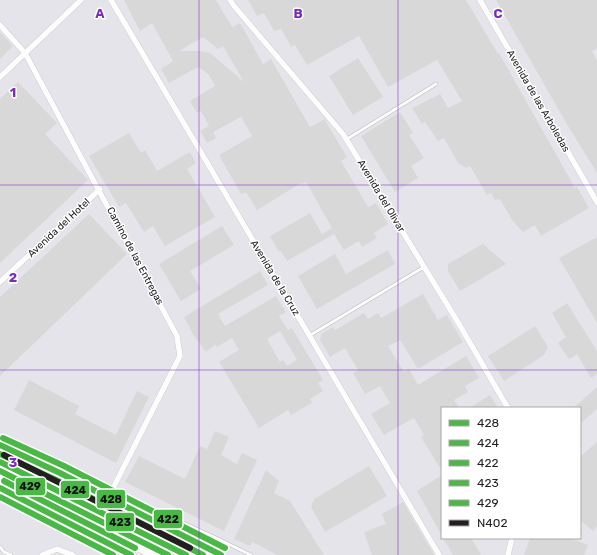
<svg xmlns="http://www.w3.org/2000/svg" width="597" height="555" viewBox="0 0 597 555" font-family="Rubik,sans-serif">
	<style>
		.built { fill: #e6e4eb; fill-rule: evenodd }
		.building { fill: #d8d8d9; fill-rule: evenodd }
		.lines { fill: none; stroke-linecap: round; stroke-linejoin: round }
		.service-casing { stroke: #bababb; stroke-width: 4 }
		.minor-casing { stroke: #bababb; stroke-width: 6 }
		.motorway-casing { stroke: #bababb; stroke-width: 11 }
		.service { stroke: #fdfdfd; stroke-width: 3 }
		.minor { stroke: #fdfdfd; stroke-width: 5.5 }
		.motorway { stroke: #fdfdfd; stroke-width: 10 }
		.bus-1-casing { stroke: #fff; stroke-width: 9 }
		.bus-2-casing { stroke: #fff; stroke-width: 9 }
		.bus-3-casing { stroke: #fff; stroke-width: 9 }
		.bus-4-casing { stroke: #fff; stroke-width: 9 }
		.bus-5-casing { stroke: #fff; stroke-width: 9 }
		.bus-6-casing { stroke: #fff; stroke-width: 9 }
		.bus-1 { stroke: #4ab747; stroke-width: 6 }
		.bus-2 { stroke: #4ab747; stroke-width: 6 }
		.bus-3 { stroke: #4ab747; stroke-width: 6 }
		.bus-4 { stroke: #4ab747; stroke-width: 6 }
		.bus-5 { stroke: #4ab747; stroke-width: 6 }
		.bus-6 { stroke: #231f20; stroke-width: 6 }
		.grid { fill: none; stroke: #7b2cbf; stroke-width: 1; stroke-opacity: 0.55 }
		.labels { text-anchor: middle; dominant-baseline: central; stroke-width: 3; stroke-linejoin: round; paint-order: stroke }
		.street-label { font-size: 10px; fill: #242425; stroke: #fff }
		.grid-label { font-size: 13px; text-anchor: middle; font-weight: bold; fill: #7b2cbf; stroke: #fff; stroke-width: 3; stroke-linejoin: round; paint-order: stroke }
		.line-badge { stroke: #fff; stroke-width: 1.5 }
		.pale-badge-label { font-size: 11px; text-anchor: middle; font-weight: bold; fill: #111 }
	</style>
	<rect width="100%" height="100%" fill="#f1f1f2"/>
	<g class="built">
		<path d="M0 0H597V555H221L0 444ZM442 408H580V538H442Z"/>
		<path d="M0 501 38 521 105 555H0Z"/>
	</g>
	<g class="building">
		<path d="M124 0H216L232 27 240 23 263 64 271 59 310 127 325 119V120L347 157 341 161 368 207 376 203 388 224 374 233 377 238 362 247 359 241 344 250 334 234 287 261 281 251 279 252 270 236 310 213 322 234 332 228 306 182 302 184 301 183 257 210 246 192 241 194 219 155 252 136 241 117 213 132 216 138 207 143 200 131 209 126 201 111 197 113 190 101 215 86 209 75 200 68H196L169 83 161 69 173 61 152 23 140 31ZM203 37 218 49 223 46 244 82 210 53 200 51H179Z"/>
		<path d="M248 0H466L498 54 499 53 575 188 577 187 589 208 541 236 535 225 523 232 512 220 500 199 495 200 491 193 487 195 470 166 466 168 458 163 444 138 438 141 425 122 422 124 412 108 440 94 448 108 462 101 437 60 388 87 359 36 307 65 295 45 291 47 281 29 274 31 264 13 257 16Z"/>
		<path d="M496 0H597V48L592 51 597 61V173L568 126Z"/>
		<path d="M0 32 13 46 0 59Z"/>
		<path d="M358 58 383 97 353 115 329 76Z"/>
		<path d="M18 82 57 123 45 134 88 180 0 263V99Z"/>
		<path d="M400 112 413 133 409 135 424 158 411 166 418 178 395 192 361 136Z"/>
		<path d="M129 133 141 153 145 150 157 171 190 152 196 163 187 169 215 217 165 246 153 226 144 232 126 203 119 207 89 156Z"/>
		<path d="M89 214 127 254 0 376V297Z"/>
		<path d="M222 226 234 245 190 271 201 289 181 301 159 264Z"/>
		<path d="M597 237V323L559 258Z"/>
		<path d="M483 244 506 264 460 291 448 271V264Z"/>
		<path d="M388 250 395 264 317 309 298 276 335 254 346 274Z"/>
		<path d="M260 271 268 285 218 314 225 326 276 296 286 312 279 316 288 330 292 328 323 380 318 383 323 391 310 399 312 403 291 415 288 410 259 428 219 362 239 350 232 338 217 347 216 344 206 352 194 336 184 317ZM280 331 297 360 287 366 283 360 280 362 267 339Z"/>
		<path d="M423 294 438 320 447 315 463 342 418 369 400 340 388 346 404 372 409 369 418 385 466 356 479 378 465 386 468 392 454 400 459 408H442V471L421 437 424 435 414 418 384 435 371 414 390 403 380 386 365 394 353 373 358 370 345 348 330 357 320 340 321 334 333 327 335 330 364 313 368 319 378 313 381 318Z"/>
		<path d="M567 303 597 351V374L591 378 577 354 569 359 558 343 566 337 552 313Z"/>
		<path d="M535 326 548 347 544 355 504 381 488 356Z"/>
		<path d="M29 380 79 406 75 414 116 435 137 391 149 397 116 463 14 410Z"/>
		<path d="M597 387V409L580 424V408H573Z"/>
		<path d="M490 395 498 408H469Z"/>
		<path d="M215 431 229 437 221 455 237 464 242 453 257 460 224 531 125 482 139 456 185 479 200 446 207 449Z"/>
		<path d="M597 442V526L593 531 580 520V457Z"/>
		<path d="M369 466 387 496 325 532 311 507 314 499Z"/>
		<path d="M266 470 279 481 274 493 290 501 324 555H278L252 542 250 546 234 539Z"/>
		<path d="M442 475V536L417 491Z"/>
		<path d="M403 502 434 555H372L364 532 386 524 382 514Z"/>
		<path d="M443 538H471L481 555H453Z"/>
		<path d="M530 538H570L588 545 584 555H524Z"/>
	</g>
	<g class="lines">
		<defs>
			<g id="service">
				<path d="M347 139 436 84"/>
				<path d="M309 336 424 267"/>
				<path d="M121 504 125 501 131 499 214 537 251 555"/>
				<path d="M0 547 4 552 11 555"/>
			</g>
			<g id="minor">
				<path d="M111 0 439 555"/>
				<path d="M230 0 234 6 343 134 459 324 508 408"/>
				<path d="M480 0 597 202"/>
				<path d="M0 25 25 53 177 336 180 356 108 498"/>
				<path d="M0 77 81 0"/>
				<path d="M0 282 100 189"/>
				<path d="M0 445 60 473 221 555"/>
				<path d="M0 496 41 515 114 555"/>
				<path d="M42 555 57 549 73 555"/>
				<path d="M508 555 512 538"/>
			</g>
			<g id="motorway">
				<path d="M0 462 186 555"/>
				<path d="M0 477 155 555"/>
				<path d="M0 488 131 555"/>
			</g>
		</defs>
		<use href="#service" class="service-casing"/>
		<use href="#minor" class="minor-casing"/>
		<use href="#motorway" class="motorway-casing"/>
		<use href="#service" class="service"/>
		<use href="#minor" class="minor"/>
		<use href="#motorway" class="motorway"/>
		<defs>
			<g id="bus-1">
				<path d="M0 445 60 473 221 555"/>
				<path d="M0 488 131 555"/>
			</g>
			<g id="bus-2">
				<path d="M0 454 56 480 203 555"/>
				<path d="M0 497 113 555"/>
			</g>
			<g id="bus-3">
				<path d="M3 438 64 466 225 548"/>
				<path d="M4 481 135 548"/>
			</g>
			<path id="bus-4" d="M0 462 186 555"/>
			<path id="bus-5" d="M0 471 168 555"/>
			<path id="bus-6" d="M4 455 190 548"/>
		</defs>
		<use href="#bus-1" class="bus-1-casing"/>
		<use href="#bus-2" class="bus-2-casing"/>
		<use href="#bus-3" class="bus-3-casing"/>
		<use href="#bus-4" class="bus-4-casing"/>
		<use href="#bus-5" class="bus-5-casing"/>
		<use href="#bus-6" class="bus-6-casing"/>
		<use href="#bus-1" class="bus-1"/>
		<use href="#bus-2" class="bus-2"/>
		<use href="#bus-3" class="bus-3"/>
		<use href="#bus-4" class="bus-4"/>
		<use href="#bus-5" class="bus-5"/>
		<use href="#bus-6" class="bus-6"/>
	</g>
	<path class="grid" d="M199 0V555M398 0V555M0 185H597M0 370H597"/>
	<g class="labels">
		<g class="street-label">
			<text transform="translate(538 101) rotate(60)">Avenida de las Arboledas</text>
			<text transform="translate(381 196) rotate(59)">Avenida del Olivar</text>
			<text transform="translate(59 228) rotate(-43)">Avenida del Hotel</text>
			<text transform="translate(135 256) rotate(62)">Camino de las Entregas</text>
			<text transform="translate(275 278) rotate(59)">Avenida de la Cruz</text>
		</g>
	</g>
	<g class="grid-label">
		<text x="100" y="18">A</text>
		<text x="298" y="18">B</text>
		<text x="498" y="18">C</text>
		<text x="13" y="97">1</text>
		<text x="13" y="282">2</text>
		<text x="13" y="467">3</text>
	</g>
	<g class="line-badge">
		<rect x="15" y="477" width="31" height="19" rx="4" fill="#4ab747"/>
		<rect x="60" y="480" width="30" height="19" rx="4" fill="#4ab747"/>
		<rect x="96" y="489" width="30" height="20" rx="4" fill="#4ab747"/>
		<rect x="153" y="509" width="30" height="20" rx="4" fill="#4ab747"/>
		<rect x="105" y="512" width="30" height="20" rx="4" fill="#4ab747"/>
	</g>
	<g class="pale-badge-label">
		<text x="30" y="490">429</text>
		<text x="75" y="494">424</text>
		<text x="111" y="503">428</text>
		<text x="168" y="523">422</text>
		<text x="120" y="526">423</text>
	</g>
	<rect x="441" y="407" width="140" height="132" fill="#ffffff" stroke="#a7a7a8"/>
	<rect x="449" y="420" width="20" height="6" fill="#4ab747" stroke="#a7a7a8"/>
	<text x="477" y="427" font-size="12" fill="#242425">428</text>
	<rect x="449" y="440" width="20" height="6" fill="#4ab747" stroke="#a7a7a8"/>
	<text x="477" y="447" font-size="12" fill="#242425">424</text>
	<rect x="449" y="460" width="20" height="6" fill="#4ab747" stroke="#a7a7a8"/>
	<text x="477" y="467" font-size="12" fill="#242425">422</text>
	<rect x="449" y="480" width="20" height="6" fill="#4ab747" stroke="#a7a7a8"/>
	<text x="477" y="487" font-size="12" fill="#242425">423</text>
	<rect x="449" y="500" width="20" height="6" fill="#4ab747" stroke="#a7a7a8"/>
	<text x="477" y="507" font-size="12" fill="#242425">429</text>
	<rect x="449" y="520" width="20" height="6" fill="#231f20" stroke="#a7a7a8"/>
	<text x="477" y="527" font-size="12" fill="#242425">N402</text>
</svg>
